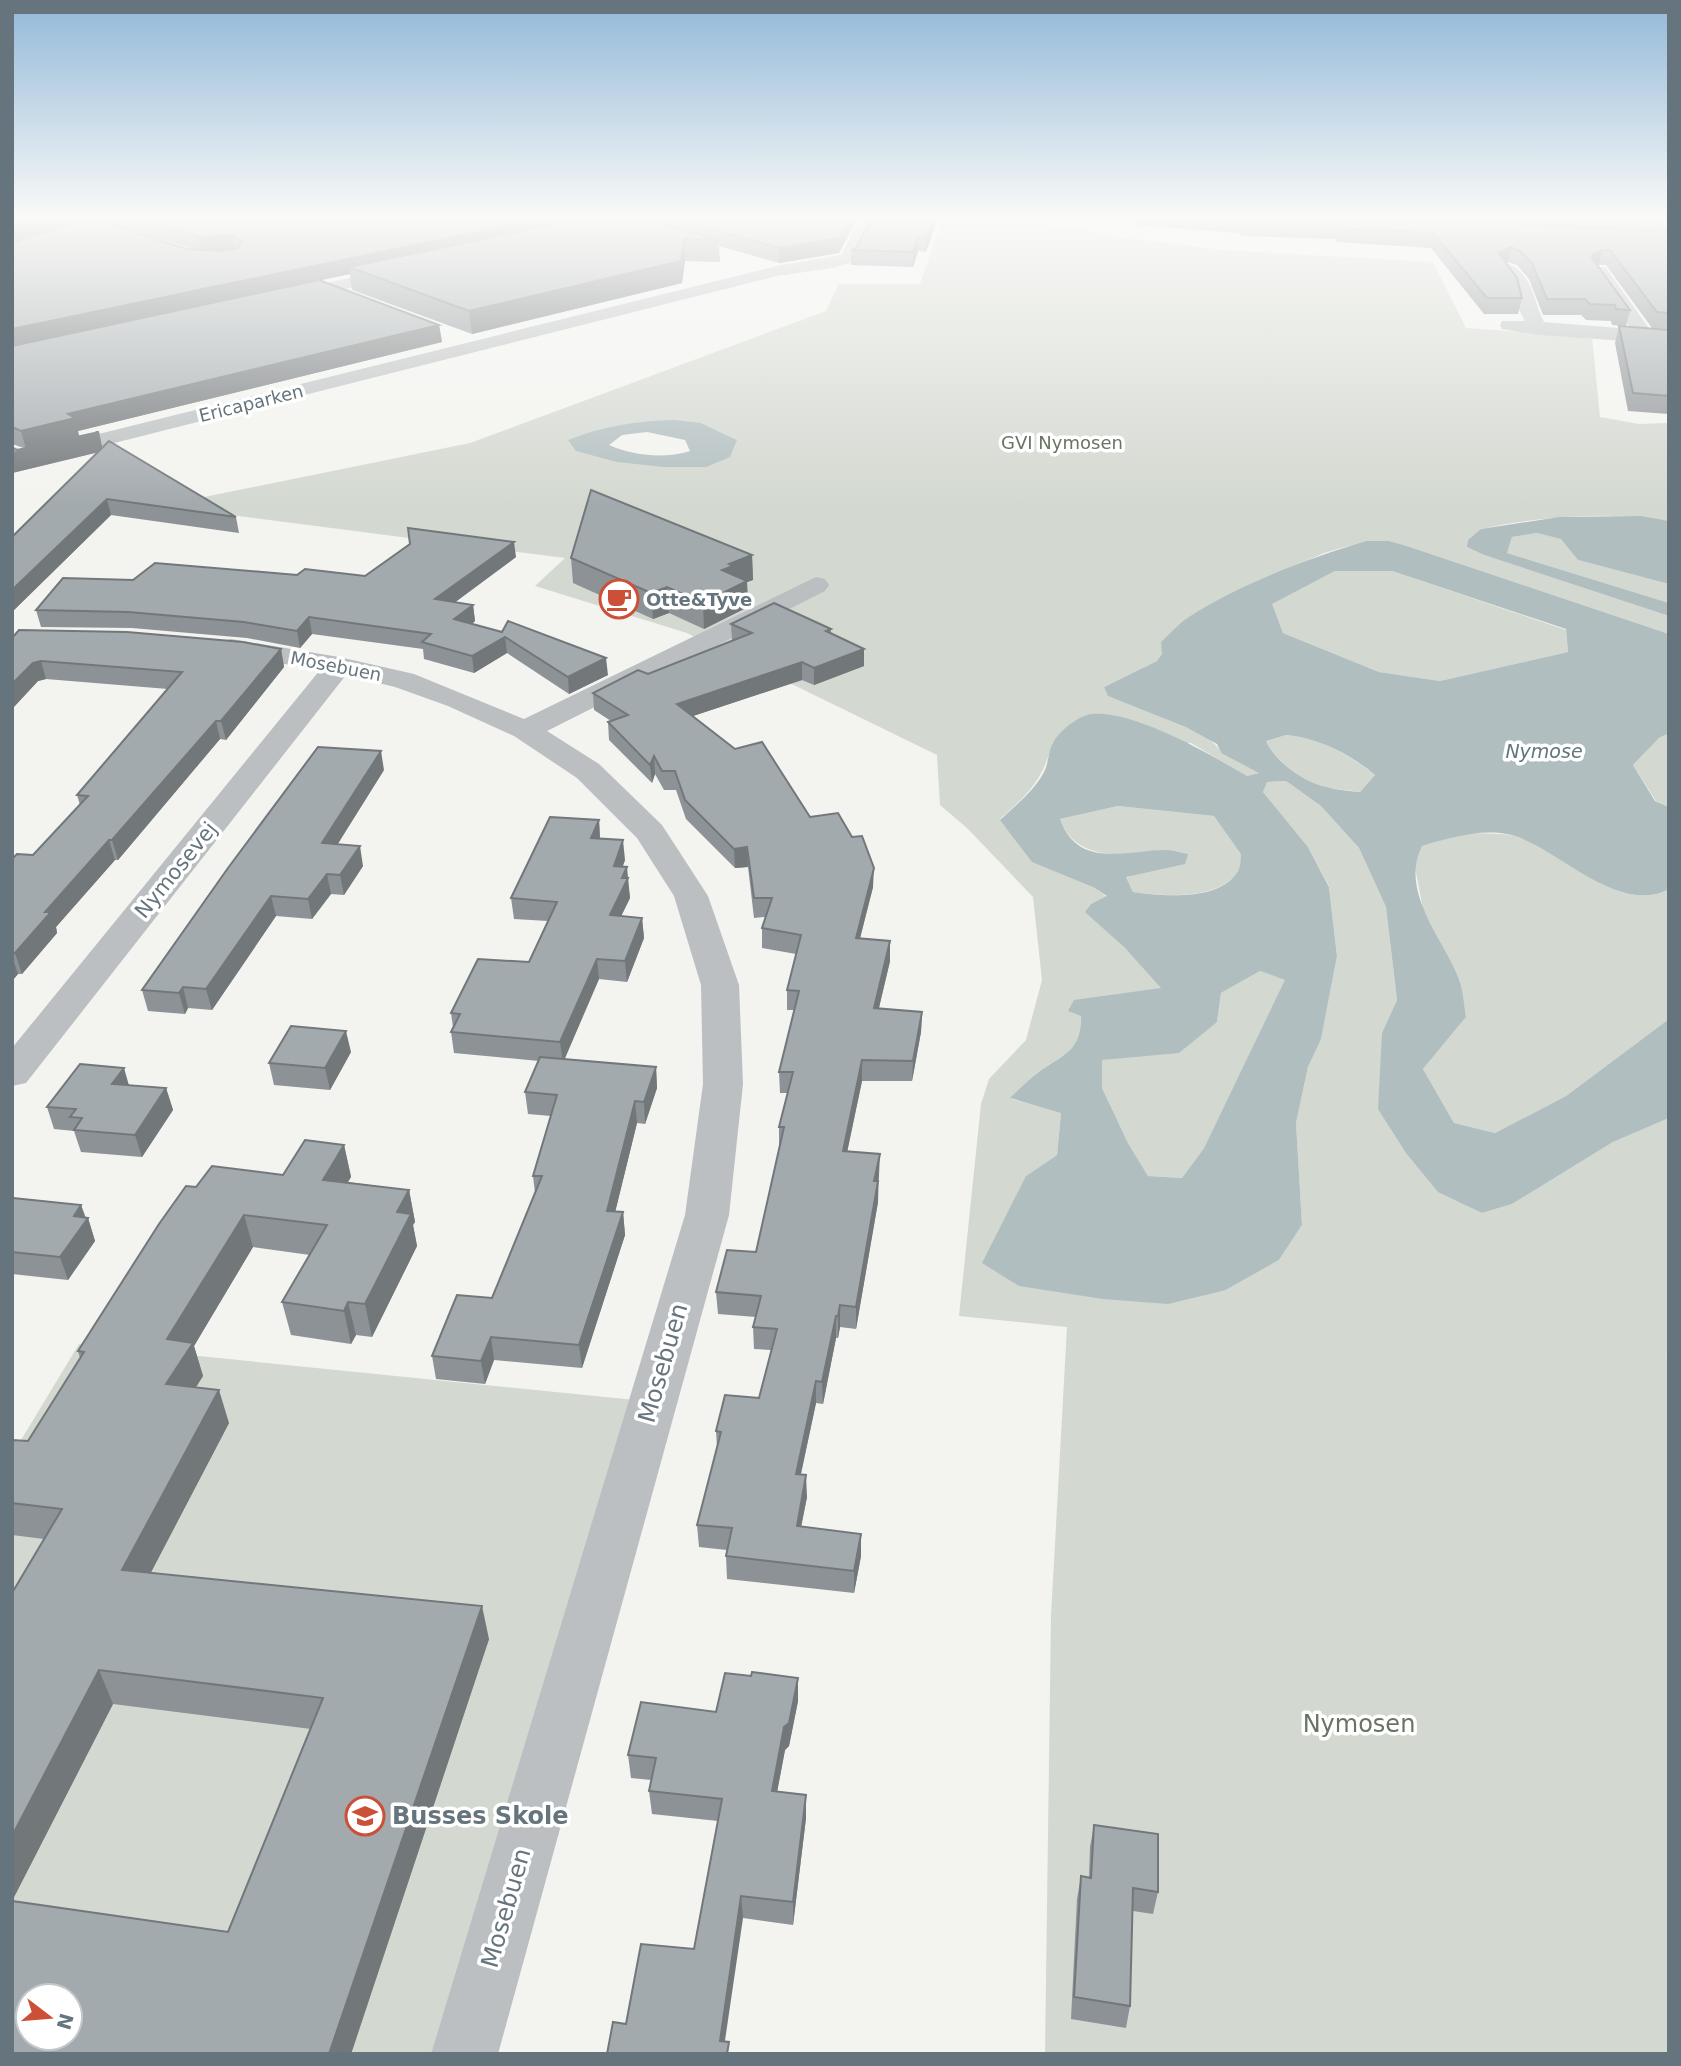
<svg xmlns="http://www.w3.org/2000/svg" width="1681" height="2066" viewBox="0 0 1681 2066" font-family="'DejaVu Sans',sans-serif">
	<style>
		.green { fill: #d3d8d0; fill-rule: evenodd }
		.water { fill: #b1bec0; fill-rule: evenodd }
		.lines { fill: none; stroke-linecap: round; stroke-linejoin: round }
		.minor { fill: #bbbfc1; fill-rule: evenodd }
		.tertiary { fill: #bbbfc1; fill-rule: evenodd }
		.wall { fill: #8c9296; fill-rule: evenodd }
		.shaded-wall { fill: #72777a }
		.building { fill: #a3aaae; stroke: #72777a; stroke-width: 2; fill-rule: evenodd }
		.labels { text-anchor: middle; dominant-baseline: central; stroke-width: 7; stroke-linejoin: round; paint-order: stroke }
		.far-street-label { font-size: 18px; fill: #66757d; stroke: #fff }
		.far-park-label { font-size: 18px; fill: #697564; stroke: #fff }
		.far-poi-label { font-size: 18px; font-weight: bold; fill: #66757d; stroke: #fff; text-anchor: start }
		.far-water-label { font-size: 19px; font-style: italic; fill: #62767b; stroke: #fff }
		.street-label { font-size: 21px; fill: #66757d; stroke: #fff }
		.near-street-label { font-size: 24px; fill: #66757d; stroke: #fff }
		.near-park-label { font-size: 24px; fill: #697564; stroke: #fff }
		.near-poi-label { font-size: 24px; font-weight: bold; fill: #66757d; stroke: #fff; text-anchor: start }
	</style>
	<rect width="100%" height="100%" fill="#f3f3f0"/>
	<g class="green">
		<path d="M943 217H1006L1125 238 1223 250 1433 262 1466 328 1592 337 1600 417 1639 424 1668 423 1669 521C1607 511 1542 516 1481 529L1467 547 1484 555 1669 616V634L1407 546 1389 541H1366L1324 553 1218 600 1157 661 1104 687 1108 696C1134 706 1211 728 1221 753L1260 773 1247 776 1191 743 1053 742C1042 781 1030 792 1000 819L1107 897 1091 904 1086 912 1125 948 1162 988 1081 1016C1080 1053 1066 1053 1040 1071 1030 1078 1020 1090 1011 1099L1061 1112 1057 1155 1026 1176 1226 1290 1279 1260 1302 1225 1296 1123 1308 1067 1321 1038 1337 956 1329 886 1308 847 1263 792 1266 782 1286 781 1321 806 1359 848 1386 907 1397 1000 1382 1033 1482 1213 1512 1204 1613 1142 1669 1118V1354L1666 1355 1669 1359V2054H1045L1051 1616 1067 1327 959 1316 981 1104 989 1079 1026 1040 1042 980 1033 897 967 828 940 805 937 755 687 633 535 586 565 558 160 506 470 443 826 311 839 284H920ZM701 423 737 440 664 467 568 440Z"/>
		<path d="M1537 533 1562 539 1578 560 1669 584V603L1507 553 1512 537Z"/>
		<path d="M1335 571H1392L1566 630 1568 652 1440 681 1379 672 1283 633 1271 604Z"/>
		<path d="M1669 733V807L1656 801 1633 765 1659 738Z"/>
		<path d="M1286 735C1320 738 1348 754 1375 775L1360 792C1349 790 1337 790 1327 787 1305 783 1275 761 1265 741Z"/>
		<path d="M1118 806 1214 816 1242 854C1241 859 1240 867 1238 871 1220 901 1162 896 1133 892L1126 877 1154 869 1167 850C1128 855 1076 864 1060 819Z"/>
		<path d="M1466 833C1484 834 1504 832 1521 838 1563 852 1621 916 1669 889V1019L1566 1096 1495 1133 1454 1123 1423 1069 1466 1017 1460 981 1423 909 1414 862 1422 846Z"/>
		<path d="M1260 971 1286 980 1204 1148 1182 1178 1148 1176 1128 1143 1102 1088V1060L1119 1057 1217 1022 1221 993Z"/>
		<path d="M79 1344 635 1400 431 2054H12V1455ZM28 1996H70V2038H28Z"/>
	</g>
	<g class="water">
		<path d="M674 420 701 423 737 440 730 457 706 467H664L617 462 576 451 568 440C604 426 636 421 674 420ZM647 432 685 440 690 451C665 459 634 456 609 445L622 435Z"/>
		<path d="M1641 516 1669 521V584L1578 560 1561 539 1537 533 1512 537 1507 553 1669 603V616L1484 555 1467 547 1468 540 1481 529 1559 517Z"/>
		<path d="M1366 541H1389L1407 546 1669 634V733L1659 738 1633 765 1655 801 1669 807V889C1623 915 1563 855 1523 839 1490 825 1454 837 1422 846 1399 891 1443 938 1459 979 1463 990 1464 1005 1466 1017L1423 1069 1454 1123 1495 1133 1566 1096 1669 1019V1118L1613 1142 1512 1204 1482 1213 1438 1192 1406 1153 1378 1109 1382 1033 1397 1000 1386 907 1359 848 1321 806 1286 781 1267 782 1263 792 1308 847 1329 887 1337 956 1321 1039 1308 1067 1296 1123 1302 1225 1279 1260 1226 1290 1168 1304 1103 1299 1019 1286 982 1263 1026 1176 1057 1155 1061 1113 1010 1098C1020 1089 1029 1079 1040 1071 1065 1054 1081 1051 1081 1016L1068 1011 1074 1000 1161 988 1125 948 1085 912 1091 904 1107 896 1093 887 1032 862 1000 820C1016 805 1034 791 1044 772 1049 763 1048 750 1054 741 1060 731 1080 714 1093 714 1135 711 1210 754 1247 776L1259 773 1221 753 1217 744 1186 727 1108 696 1104 687 1157 661 1162 654 1161 642C1170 634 1178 624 1189 617 1235 586 1312 557 1366 541ZM1335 571H1392L1566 629 1568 652 1440 681 1379 672 1283 633 1272 604ZM1286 735C1319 738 1350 754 1375 775L1360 792C1349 791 1337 790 1327 787 1305 783 1274 761 1266 741ZM1118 806 1214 816 1241 854C1241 859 1240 867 1238 871 1220 902 1162 896 1133 892L1126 877 1185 864 1188 854C1181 853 1173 850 1166 850 1127 850 1078 870 1060 819ZM1260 971 1285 980 1204 1148 1182 1178 1148 1176 1128 1143 1102 1088V1060L1179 1053 1217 1022 1221 993Z"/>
	</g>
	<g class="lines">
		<g class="minor">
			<path d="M861 217H877L854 262 832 268 777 276 23 466 12 462V446L26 452 777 266 841 255Z"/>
			<path d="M1507 264C1532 270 1534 304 1544 322L1631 329 1591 272 1600 267 1606 268 1651 331 1669 332V344L1539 335 1502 329 1500 325 1502 321H1525L1519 310 1516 292 1498 269Z"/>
			<path d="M404 266 410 267 413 271 410 275 285 302 276 297 285 292Z"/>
			<path d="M816 577 825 579 829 585 825 591 547 731 599 764 662 825 708 896 739 985 743 1084 729 1215 498 2054H431L685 1215 703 1084 701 985 674 896 637 838 577 778 514 736 448 706 395 687 346 675 26 1083 12 1086V1048L320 670 221 653 217 647 221 641 231 639 339 657 414 674 524 719Z"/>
		</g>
		<path class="tertiary" d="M99 217H122L120 220 12 256V245Z"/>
	</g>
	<g class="wall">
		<path d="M110 217H637L648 220 647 217H858L839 253 779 263 719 246 720 262 685 261 682 283 472 334 352 290 350 274 320 280 439 325 442 342 78 431 79 436 99 432 102 448 236 517 239 533 111 515 12 612 99 452 12 473 17 450 24 448 12 444V243L194 249 112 225Z"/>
		<path d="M873 217H938L926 252 918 251 913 267 851 265V250L856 248Z"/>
		<path d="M1074 217H1380L1669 232V329L1652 328 1606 265H1597L1630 310 1626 326 1612 325 1611 321 1586 320 1581 315H1543L1529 279 1517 265 1508 262 1506 263 1522 298 1518 314H1484L1431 248 1336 242V239L1240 236V233L1135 225 1136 221Z"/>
		<path d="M1392 217H1669V231Z"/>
		<path d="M1619 326 1669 330V414L1628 411 1615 343Z"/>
		<path d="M752 555 753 580 747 582 748 607 704 629 669 613 653 619 573 583 571 558Z"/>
		<path d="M516 557 455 602 473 605 475 621 472 624 608 675 569 694 507 653 474 673 424 659 423 649 312 634 300 648 247 638 132 628 41 627 36 610 133 580 297 575 365 576Z"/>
		<path d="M731 624 831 629V634L864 666 814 685 802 680 693 716 810 817 873 887 860 938 890 961 879 1008 922 1012 921 1032 912 1081H862L847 1151 879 1175 878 1202 856 1329 840 1327 838 1338H836L823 1404 816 1403 801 1474 807 1497 801 1526 861 1534V1556L854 1593 727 1579 726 1556 727 1550 699 1547 697 1525 717 1447 716 1431 759 1398 771 1350 754 1349 753 1327 756 1317 718 1314 716 1292 756 1252 779 1148V1127L788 1093H780L779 1072 794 1010H787V990L796 954 762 948V928L765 917 754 918 748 867 735 868 686 819 676 790H664L655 774 652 783 609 740 608 722 611 721 594 710 593 693 648 674 732 641Z"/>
		<path d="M12 638 281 649 284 667 226 740 220 739 118 860H115L56 927 57 933 22 974H18L12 981V859L33 855 80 805 77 795 168 689 46 679 38 681 12 709Z"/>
		<path d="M384 770 337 844 363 866 344 895 331 894 312 919 276 916 212 1010 188 1008 185 1014 148 1011 142 990Z"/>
		<path d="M599 820 600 839 625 860 622 867 627 878 630 898 621 916 642 918 644 938 627 982 599 979 564 1059 656 1067 657 1088 645 1124 637 1123 615 1212H623L625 1235 582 1368 494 1360 485 1384 436 1379 432 1356 492 1298 535 1193 533 1176 551 1116 528 1114 525 1092 539 1061 454 1053 451 1032 453 1027 451 1013 529 962 548 921 514 919 511 898Z"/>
		<path d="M351 1052 330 1090 274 1085 269 1063Z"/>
		<path d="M129 1085 166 1088 173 1110 142 1157 81 1152 74 1131 54 1129 47 1107Z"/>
		<path d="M344 1145 351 1177 347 1182 409 1190 415 1222 413 1225 417 1246 372 1337 356 1335 351 1344 291 1335 282 1302 310 1255 253 1247 194 1346 203 1376 196 1387 229 1423 151 1572 489 1639 351 2054H12V1901L44 1539 12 1535V1440L28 1441 80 1358 78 1351 196 1187 283 1175ZM113 1704 311 1729 228 1932 12 1901Z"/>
		<path d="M12 1200 81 1205 86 1218H88L95 1241 68 1280 12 1274Z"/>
		<path d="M798 1701 789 1746 785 1750 777 1791 806 1795V1818L793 1925 743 1918 694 1949 718 1821 652 1814 649 1791 651 1780 631 1778 628 1755 716 1712Z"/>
		<path d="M1094 1825 1158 1892 1153 1914 1133 1911 1130 2006 1126 2028 1071 2019 1077 1899 1081 1876 1089 1877 1090 1847Z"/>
	</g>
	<g class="shaded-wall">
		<path d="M43 217H91L12 242V226Z"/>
		<path d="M549 217H617L349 267 350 274 12 346V329Z"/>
		<path d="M851 217H858L839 253 779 263V248Z"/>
		<path d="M934 217H938L926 252 927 237Z"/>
		<path d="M232 235 234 249 201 251 198 237Z"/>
		<path d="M918 237V251L913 267V252Z"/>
		<path d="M684 239 685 261 682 283 472 334 469 311Z"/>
		<path d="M1511 247 1508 262 1495 268 1499 253Z"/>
		<path d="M1602 250 1599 265 1590 270 1593 255Z"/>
		<path d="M439 325 442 342 78 431 79 436 26 449 21 431 68 414Z"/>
		<path d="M99 432 103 451 12 473V453Z"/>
		<path d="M107 499 111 515 12 612V590Z"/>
		<path d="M514 542 516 557 438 615 435 599Z"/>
		<path d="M752 555 753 580 747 582 748 607 704 629 703 603 722 570 729 564Z"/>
		<path d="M667 587 669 613 653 619 651 593Z"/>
		<path d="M473 605 475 621 456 636 454 619Z"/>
		<path d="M309 617 312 634 300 648 297 631Z"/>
		<path d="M505 637 507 653 474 673 472 656Z"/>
		<path d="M281 649 284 667 226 740 221 721Z"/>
		<path d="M864 649V666L814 685V668Z"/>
		<path d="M606 658 608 675 569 694 568 677Z"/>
		<path d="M41 661 46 679 38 681 12 709V684L33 663Z"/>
		<path d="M802 662V680L678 721 677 704Z"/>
		<path d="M216 721 220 739 118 860 112 840Z"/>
		<path d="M381 751 384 770 326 863 322 843Z"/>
		<path d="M654 756 655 774 652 783 650 765Z"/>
		<path d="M599 820 600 839 591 838Z"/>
		<path d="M109 840 115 860 56 927 57 933 22 974 15 953 45 912Z"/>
		<path d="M623 840 625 860 616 886 614 866Z"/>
		<path d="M360 846 363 866 344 895 340 875Z"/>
		<path d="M747 847 748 867 735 868 734 849Z"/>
		<path d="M627 867 630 898 612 935 610 915Z"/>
		<path d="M874 868 873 887 855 958 856 938Z"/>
		<path d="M327 874 331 894 312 919 308 899Z"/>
		<path d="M271 896 276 916 212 1010 206 989Z"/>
		<path d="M642 918 644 938 627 982 625 961Z"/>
		<path d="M890 941V961L874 1028V1008Z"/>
		<path d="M12 956 18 974 12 981Z"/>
		<path d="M597 959 599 979 563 1063 560 1042Z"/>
		<path d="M183 987 188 1008 185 1014 179 993Z"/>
		<path d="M922 1012 921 1032 912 1081 913 1061Z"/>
		<path d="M346 1031 351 1052 330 1090 325 1068Z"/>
		<path d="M862 1060V1081L843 1172V1151Z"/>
		<path d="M656 1067 657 1088 645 1124 644 1102Z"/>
		<path d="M124 1068 130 1089 112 1084Z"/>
		<path d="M166 1088 173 1110 142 1157 135 1135Z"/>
		<path d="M635 1101 637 1123 610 1233 607 1211Z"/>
		<path d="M344 1145 351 1177 331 1212 323 1180Z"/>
		<path d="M880 1154 879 1175 874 1202V1181Z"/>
		<path d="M878 1181V1202L856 1329V1307Z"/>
		<path d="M409 1190 415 1222 413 1225 417 1246 372 1337 365 1304 397 1212Z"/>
		<path d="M81 1205 86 1220 88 1218 95 1241 68 1280 60 1257 74 1216Z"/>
		<path d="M623 1212 625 1235 582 1368 579 1345Z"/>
		<path d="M244 1215 253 1247 194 1346 203 1376 177 1417 166 1384 167 1339Z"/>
		<path d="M348 1302 356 1335 351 1344 344 1311Z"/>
		<path d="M840 1305V1327L838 1338V1316Z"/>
		<path d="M836 1316V1338L823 1404 822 1382Z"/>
		<path d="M491 1337 494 1360 485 1384 481 1361Z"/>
		<path d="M816 1381V1403L796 1496V1474Z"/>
		<path d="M219 1390 229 1423 135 1603 122 1570Z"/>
		<path d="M806 1475 807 1497 797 1548V1526Z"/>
		<path d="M861 1534V1556L854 1593V1571Z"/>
		<path d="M482 1606 489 1639 351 2054H329Z"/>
		<path d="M99 1670 113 1704 12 1901V1836Z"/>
		<path d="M798 1678V1701L789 1746 785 1750 773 1814 772 1791 784 1727Z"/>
		<path d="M806 1795V1818L793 1925V1902Z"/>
		<path d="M741 1896 743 1918 723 2054 720 2041Z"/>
	</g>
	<g class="building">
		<path d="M12 217H43L12 226Z"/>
		<path d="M129 217H549L12 329V243L82 220 108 224 187 249 220 251 238 248 242 242 232 235 198 237Z"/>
		<path d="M589 217H637L719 240 684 239 681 261 469 311 349 267Z"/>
		<path d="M668 217H851L839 238 779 248Z"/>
		<path d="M873 217H934L927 237H918L913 252 851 250 856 248Z"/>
		<path d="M1216 217H1380L1669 232V313L1657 312 1610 250H1602L1593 255 1592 258 1630 310 1616 309 1615 305 1590 304 1585 299H1547L1532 263 1520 251 1511 247 1499 253 1517 278 1522 298H1487L1433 233 1338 228V225L1242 221V219Z"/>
		<path d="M319 280 439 325 68 414 75 418 21 431 12 427V346Z"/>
		<path d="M1619 326 1669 330V396L1633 393Z"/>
		<path d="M99 432 12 453V448L17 450Z"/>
		<path d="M109 441 236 517 107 499 12 590V537Z"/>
		<path d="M591 490 752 555 729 564 733 566 722 570 747 581 703 603 667 587 651 593 571 558Z"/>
		<path d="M408 528 514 542 435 599 473 605 454 619 502 632 508 621 606 658 568 677 505 637 472 656 422 642 431 634 309 617 297 631 244 622 128 612 36 610 63 578 133 580 155 563 297 575 305 569 365 576 410 544Z"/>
		<path d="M774 603 831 629 826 631 864 649 814 668 802 662 677 704 735 749 762 742 810 817 838 813 852 837 862 836 874 868 856 938 890 941 874 1008 922 1012 913 1061 862 1060 843 1151 880 1154 874 1181H878L856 1307 840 1305 838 1316H836L822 1382 816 1381 796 1474 806 1475 797 1526 861 1534 854 1571 726 1556 732 1528 697 1525 721 1432 716 1431 725 1395 759 1398 777 1329 753 1327 761 1296 716 1292 727 1250 756 1252 784 1127H779L793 1072H779L799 991 787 990 801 935 762 928 772 898H754L747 847 734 849 685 800 675 771H662L654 756 650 765 608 722 628 715 593 693 638 670 648 674 752 633 731 624Z"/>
		<path d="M19 630 127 632 243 642 281 649 221 721H216L112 840H109L45 912H51L15 953H12V859L17 854 33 855 88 796 77 795 182 672 41 661 33 663 12 684V638Z"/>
		<path d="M318 747 381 751 322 843 360 846 340 875 327 874 308 899 271 896 206 989 183 987 179 993 142 990 228 868Z"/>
		<path d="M550 817 599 820 591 838 623 840 614 866 627 867 622 878H628L610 915 642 918 625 961 597 959 560 1042 451 1032 460 1014 451 1013 478 959 529 962 557 902 511 898Z"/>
		<path d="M291 1026 346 1031 325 1068 269 1063Z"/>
		<path d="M540 1057 656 1067 644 1102 635 1101 607 1211 623 1212 579 1345 491 1337 481 1361 432 1356 457 1295 492 1298 542 1176H533L557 1095 525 1092Z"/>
		<path d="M80 1064 124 1068 112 1084 166 1088 135 1135 74 1130 82 1118 70 1117 76 1109 47 1107Z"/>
		<path d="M305 1140 344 1145 323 1180 409 1190 397 1212 411 1214 365 1304 348 1302 344 1311 282 1302 327 1225 244 1215 167 1339 193 1343 166 1384 219 1390 122 1570 482 1606 329 2054H12V1901L228 1932 323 1698 99 1670 12 1836V1593L62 1509 12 1503V1440L28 1441 84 1352 78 1351 159 1224 186 1186 196 1187 212 1166 283 1175ZM28 1996H70V2038H28Z"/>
		<path d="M13 1198 81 1205 74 1216 88 1218 60 1257 12 1252V1200Z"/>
		<path d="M752 1672 798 1678 789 1723 784 1727 772 1791 806 1795 793 1902 741 1896 720 2041 729 2042 727 2054H607L613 2022 626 2024 641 1944 694 1949 722 1799 649 1791 656 1758 628 1755 641 1702 716 1712 725 1673 751 1676Z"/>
		<path d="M1094 1825 1158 1834V1892L1133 1888 1130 2006 1074 1997 1081 1876 1091 1878Z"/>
	</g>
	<linearGradient id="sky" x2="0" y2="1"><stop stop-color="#92b8d8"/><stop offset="0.43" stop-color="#fafaf8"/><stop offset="1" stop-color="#fafaf8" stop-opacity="0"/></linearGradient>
	<rect width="1681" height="506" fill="url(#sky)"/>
	<defs>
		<symbol id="cafe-ring" viewBox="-11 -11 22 22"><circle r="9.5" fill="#fff" stroke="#cc4f38" stroke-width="1.5"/><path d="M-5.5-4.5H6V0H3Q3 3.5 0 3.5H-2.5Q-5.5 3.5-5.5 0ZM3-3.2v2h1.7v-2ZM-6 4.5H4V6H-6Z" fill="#cc4f38"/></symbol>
		<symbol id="school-ring" viewBox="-11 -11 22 22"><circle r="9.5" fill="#fff" stroke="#cc4f38" stroke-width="1.5"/><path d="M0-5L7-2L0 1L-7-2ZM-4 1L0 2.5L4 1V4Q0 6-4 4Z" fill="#cc4f38"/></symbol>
	</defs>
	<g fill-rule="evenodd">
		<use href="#cafe-ring" x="597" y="577" width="44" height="44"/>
		<use href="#school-ring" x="343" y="1794" width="44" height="44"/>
	</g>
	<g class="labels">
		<g class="far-street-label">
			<text transform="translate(251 403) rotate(-14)">Ericaparken</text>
			<text transform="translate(336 666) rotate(11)">Mosebuen</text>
		</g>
		<g class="far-park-label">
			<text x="1062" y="442">GVI Nymosen</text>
		</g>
		<g class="far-poi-label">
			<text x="646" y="599">Otte&amp;Tyve</text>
		</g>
		<g class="far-water-label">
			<text x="1544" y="751">Nymose</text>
		</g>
		<g class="street-label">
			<text transform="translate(176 870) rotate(-51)">Nymosevej</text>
		</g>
		<g class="near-street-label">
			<text transform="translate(663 1363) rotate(-74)">Mosebuen</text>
			<text transform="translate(506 1908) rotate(-74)">Mosebuen</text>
		</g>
		<g class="near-park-label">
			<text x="1359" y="1724">Nymosen</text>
		</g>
		<g class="near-poi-label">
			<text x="392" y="1816">Busses Skole</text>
		</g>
	</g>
	<rect width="1681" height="2066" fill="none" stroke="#66757d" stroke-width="28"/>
	<g transform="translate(49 2017) rotate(106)"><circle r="33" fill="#ffffff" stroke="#c2c8cb" stroke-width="2"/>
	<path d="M0-5L12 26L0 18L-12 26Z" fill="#cc4f38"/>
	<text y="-10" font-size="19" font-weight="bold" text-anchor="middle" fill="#66757d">N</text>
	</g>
</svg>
